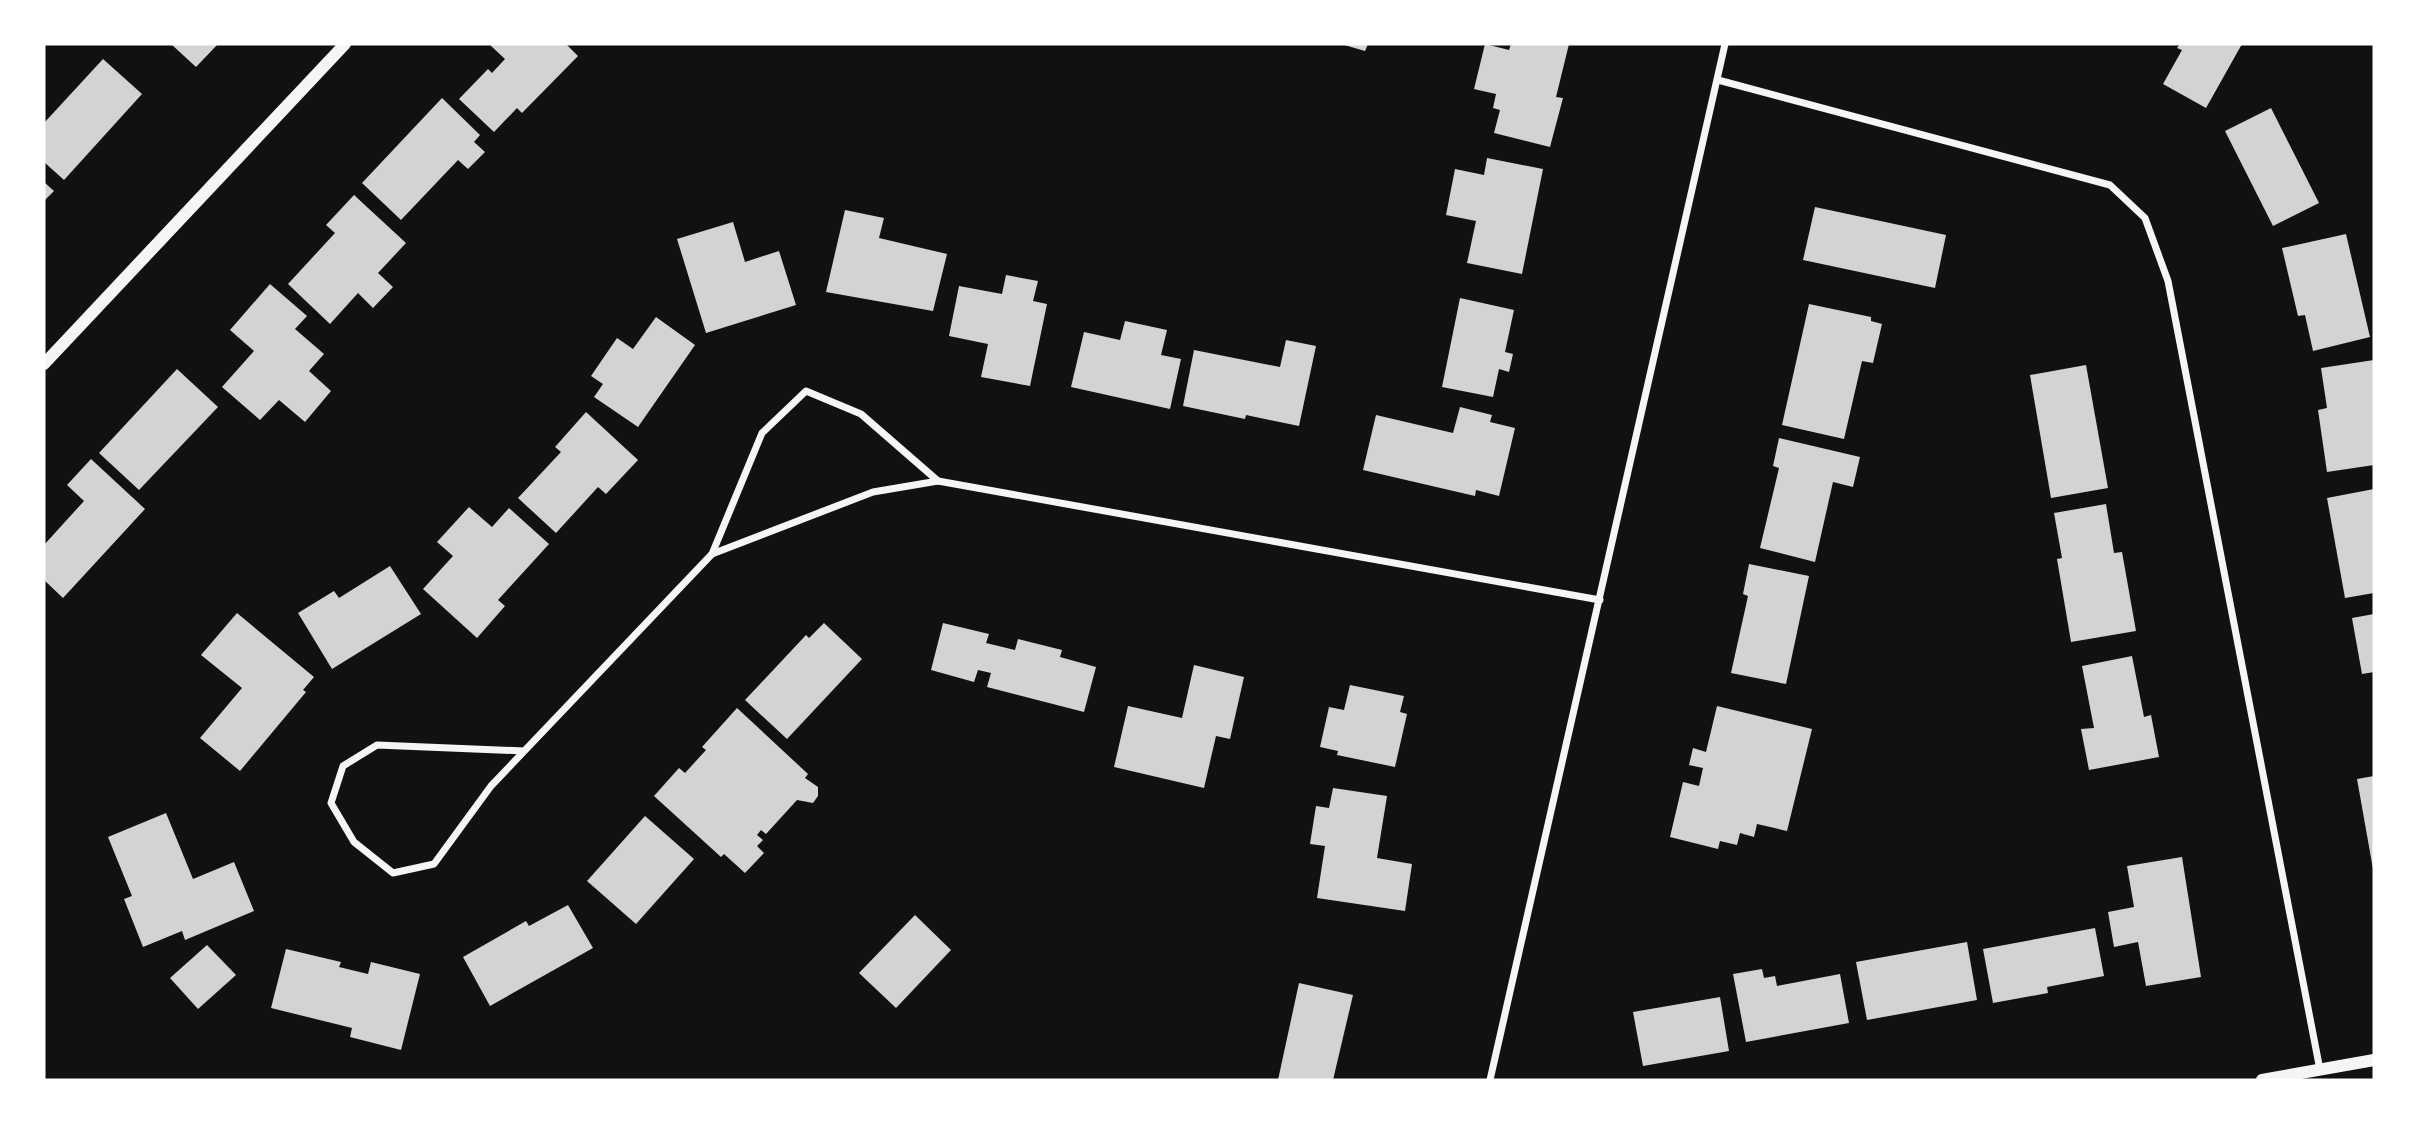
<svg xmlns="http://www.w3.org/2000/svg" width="2418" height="1124" viewBox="0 0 2418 1124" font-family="'Source Sans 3',sans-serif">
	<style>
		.building { fill: #d3d3d3 }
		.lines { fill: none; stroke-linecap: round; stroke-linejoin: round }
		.minor { stroke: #f5f5f5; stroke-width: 7 }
		.tertiary { stroke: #f5f5f5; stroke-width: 12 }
	</style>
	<rect width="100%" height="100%" fill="#111"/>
	<g class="building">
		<path d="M171 44H218L196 67Z"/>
		<path d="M489 44H566L578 56 522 113 517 108 494 132 459 99 488 69 492 73 505 59Z"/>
		<path d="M1341 44H1368L1365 51Z"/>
		<path d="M1485 44 1509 50 1511 44H1569L1556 97 1563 98 1550 147 1494 133 1500 110 1493 108 1496 94 1474 89Z"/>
		<path d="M2180 44H2242L2206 108 2163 84 2182 50 2177 48Z"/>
		<path d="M103 59 142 94 64 180 44 162V123Z"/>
		<path d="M442 98 480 135 474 142 485 152 468 169 458 160 401 220 362 183Z"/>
		<path d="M2271 108 2319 203 2273 226 2225 131Z"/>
		<path d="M1487 158 1543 169 1522 274 1467 263 1476 221 1446 215 1455 169 1484 175Z"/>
		<path d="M44 182 54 191 44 201Z"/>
		<path d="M354 195 406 243 378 273 393 287 373 308 358 293 330 324 288 284 335 233 326 225Z"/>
		<path d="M1815 207 1946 235 1935 288 1803 260Z"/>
		<path d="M845 210 884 218 879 238 947 254 933 311 826 292Z"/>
		<path d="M733 222 745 262 779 251 796 305 706 333 677 239Z"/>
		<path d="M2346 234 2370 337 2313 351 2305 315 2298 316 2282 248Z"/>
		<path d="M1006 275 1038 281 1033 301 1047 304 1030 386 981 377 988 344 949 336 959 286 1002 294Z"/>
		<path d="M270 284 307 316 295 329 324 354 309 371 331 391 305 422 279 400 260 420 222 387 254 351 230 330Z"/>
		<path d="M1460 298 1514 310 1505 352 1513 354 1509 372 1499 369 1493 397 1442 387Z"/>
		<path d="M1809 304 1871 317V321L1882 324 1873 363 1862 361 1844 439 1782 425Z"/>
		<path d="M656 317 695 345 638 427 594 397 603 384 591 376 617 338 633 349Z"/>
		<path d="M1125 321 1167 330 1161 355 1181 359 1170 409 1071 387 1084 332 1120 340Z"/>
		<path d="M1286 340 1316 346 1299 426 1246 415 1245 419 1183 406 1194 350 1280 367Z"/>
		<path d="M2374 360V465L2327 472 2318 410 2327 408 2321 368Z"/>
		<path d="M2086 365 2108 488 2051 498 2030 375Z"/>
		<path d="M177 369 218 407 139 490 99 453Z"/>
		<path d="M1460 407 1492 415 1490 422 1515 428 1499 496 1476 490 1475 496 1363 470 1376 415 1453 433Z"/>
		<path d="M586 412 638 460 606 494 598 487 556 533 518 498 561 452 555 447Z"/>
		<path d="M1779 438 1860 457 1853 487 1833 482 1815 562 1760 548 1779 468 1773 466Z"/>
		<path d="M91 459 145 509 63 598 44 580V545L84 501 67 485Z"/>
		<path d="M2374 489V593L2345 598 2327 498Z"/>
		<path d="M2106 504 2114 553 2122 552 2136 631 2071 642 2057 559 2062 558 2054 513Z"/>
		<path d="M469 507 492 527 509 508 549 544 498 600 505 606 477 638 423 589 453 556 437 542Z"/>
		<path d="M1749 564 1809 576 1786 684 1731 673 1748 596 1743 594Z"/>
		<path d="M390 566 421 614 332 669 298 613 334 591 339 598Z"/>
		<path d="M237 613 314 677 303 690 306 692 240 771 200 738 242 688 201 655Z"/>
		<path d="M2374 614V672L2362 674 2352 618Z"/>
		<path d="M824 623 862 659 787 739 745 700 806 635 809 638Z"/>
		<path d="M943 623 989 634 986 643 1015 650 1018 639 1062 650 1060 657 1096 667 1084 712 987 687 991 673 978 670 974 682 931 670Z"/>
		<path d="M2132 656 2144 717 2151 715 2159 757 2089 770 2081 729 2094 728 2082 666Z"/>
		<path d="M1194 665 1244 677 1230 739 1216 736 1204 788 1114 767 1128 706 1182 718Z"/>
		<path d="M1350 685 1404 696 1400 712 1407 714 1395 767 1337 755 1338 751 1320 747 1329 707 1344 710Z"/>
		<path d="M1717 706 1812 729 1787 831 1757 824 1754 837 1740 833 1737 845 1720 841 1718 849 1670 837 1683 782 1699 786 1703 768 1689 765 1693 748 1706 752Z"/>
		<path d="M737 708 808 774 805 778 818 787V796L813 803 797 800 766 834 761 830 757 835 763 840 757 846 764 853 745 873 724 854 721 857 654 796 679 768 685 773 706 750 702 747Z"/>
		<path d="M2374 776V869H2373L2357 779Z"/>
		<path d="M1333 788 1387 796 1377 858 1412 864 1405 911 1317 898 1325 846 1310 844 1316 806 1329 808Z"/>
		<path d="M166 813 193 879 234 862 254 911 185 940 182 931 143 947 124 899 132 896 108 837Z"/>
		<path d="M645 816 694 859 636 924 587 881Z"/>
		<path d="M2182 857 2201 977 2146 986 2138 942 2114 947 2108 912 2134 907 2127 866Z"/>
		<path d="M568 905 593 948 490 1006 463 957 526 921 529 926Z"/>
		<path d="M915 915 951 950 896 1008 859 973Z"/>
		<path d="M2095 928 2104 976 2047 987 2048 993 1993 1003 1983 949Z"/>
		<path d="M1967 942 1977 1000 1867 1020 1856 962Z"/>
		<path d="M207 945 236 975 198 1009 170 978Z"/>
		<path d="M286 949 341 962 339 967 368 974 371 962 420 974 401 1050 350 1037 352 1028 271 1008Z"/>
		<path d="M1762 969 1764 978 1775 976 1777 986 1840 974 1849 1023 1746 1042 1733 974Z"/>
		<path d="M1299 983 1353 995 1333 1080H1278Z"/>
		<path d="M1720 997 1729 1051 1643 1066 1633 1012Z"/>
	</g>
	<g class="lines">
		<g class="minor">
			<path d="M1718 80 2110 185 2145 218 2168 281 2320 1070"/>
			<path d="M712 554 873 492 938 481 1600 600"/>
			<path d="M524 751 377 745 343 766 331 803 354 842 393 873 434 864 491 786 712 554 762 433 806 391 861 414 938 481"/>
			<path d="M1490 1080 1725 44"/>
		</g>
		<g class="tertiary">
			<path d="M44 364 345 44"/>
			<path d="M2262 1080 2374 1060"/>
		</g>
	</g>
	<rect width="2418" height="1124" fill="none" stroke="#ffffff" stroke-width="91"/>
</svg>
